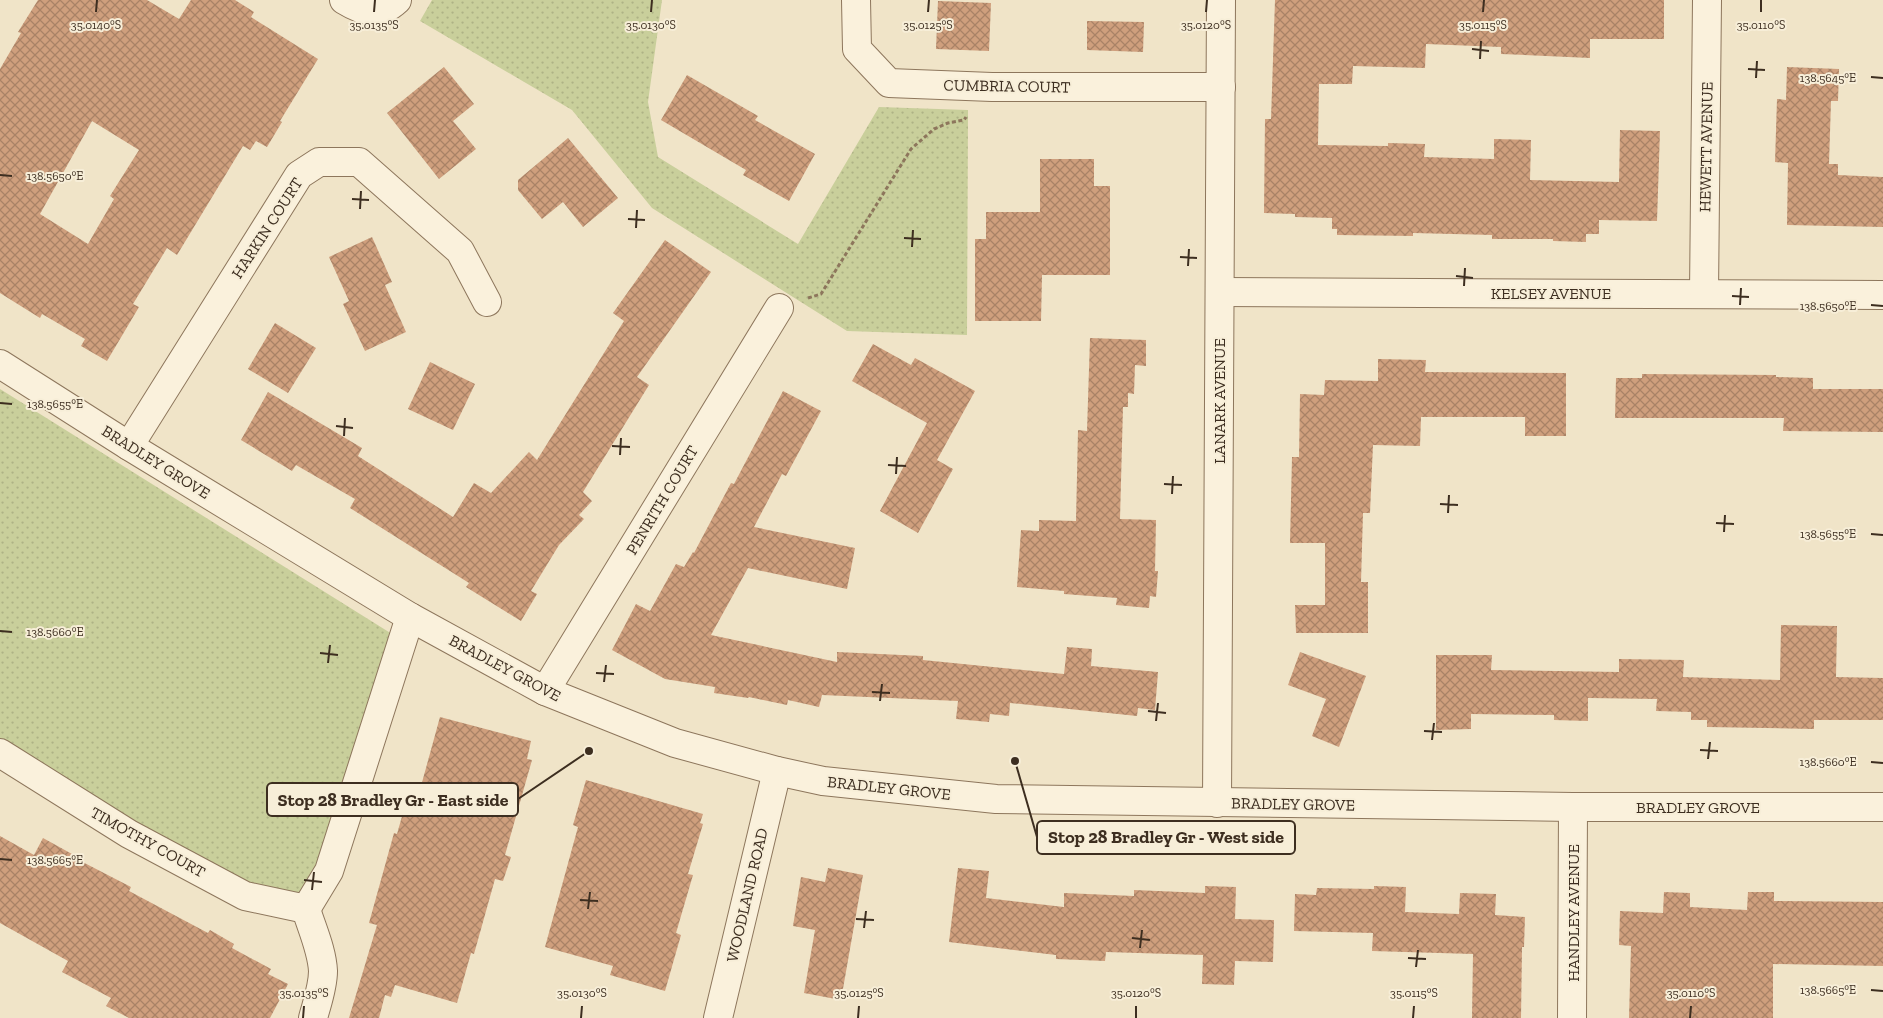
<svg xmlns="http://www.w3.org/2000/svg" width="1883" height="1018" viewBox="0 0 1883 1018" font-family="'Zilla Slab',serif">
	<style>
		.grass { fill: url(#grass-dots) }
		.building { fill: url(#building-cross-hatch); fill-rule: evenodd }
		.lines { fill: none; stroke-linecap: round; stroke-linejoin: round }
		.minor-casing { stroke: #8d765c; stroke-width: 30 }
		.tertiary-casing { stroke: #8d765c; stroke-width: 30 }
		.path { stroke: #8d765c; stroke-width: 3; stroke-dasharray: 4 2.5; stroke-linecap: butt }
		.minor { stroke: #faf1dc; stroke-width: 28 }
		.tertiary { stroke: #faf1dc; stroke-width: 28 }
		.ticks { fill: none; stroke: #3d2e20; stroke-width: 2 }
		.labels { text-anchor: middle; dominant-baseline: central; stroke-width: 4; stroke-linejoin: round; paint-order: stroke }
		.street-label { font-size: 16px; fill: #3d2e20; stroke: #f7eed8 }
		.ticks-label { font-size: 12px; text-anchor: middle; fill: #3d2e20; stroke: #f7eed8; stroke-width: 4; stroke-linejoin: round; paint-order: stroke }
		.leader { fill: none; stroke: #3d2e20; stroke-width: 2 }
		.callout-dot { fill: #3d2e20; stroke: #f7eed8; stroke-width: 2 }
		.callout { fill: #f7eed8; stroke: #3d2e20; stroke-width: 2 }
		.callout-label { font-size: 18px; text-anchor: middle; font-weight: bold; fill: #3d2e20 }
	</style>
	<defs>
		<pattern id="grass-dots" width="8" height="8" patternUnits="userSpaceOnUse" patternTransform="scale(1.25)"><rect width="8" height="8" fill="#c9cf9b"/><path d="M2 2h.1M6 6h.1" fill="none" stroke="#aeb285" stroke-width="1.8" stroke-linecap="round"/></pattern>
		<pattern id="building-cross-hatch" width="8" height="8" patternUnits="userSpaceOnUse" patternTransform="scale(1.25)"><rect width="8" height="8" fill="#cf9f7d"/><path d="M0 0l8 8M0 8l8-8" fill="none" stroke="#a98266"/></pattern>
	</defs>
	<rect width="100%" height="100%" fill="#f0e4c8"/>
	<g class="grass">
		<path d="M432 0H662L648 102 658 157 798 244 879 107 968 110 967 335 847 331 652 208 572 110 420 21Z"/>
		<path d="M0 389 392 634 322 867 304 901 248 888 0 745Z"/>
	</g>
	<g class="building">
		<path d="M38 0H147L179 19 191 0H235L254 12 251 17 318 59 280 121 282 122 267 147 256 141 250 150 243 146 177 255 167 248 133 304 139 307 107 361 81 346 85 339 42 314 40 318 0 293V69L21 33 18 32ZM92 121 139 150 110 196 114 199 88 244 40 214Z"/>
		<path d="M1275 0H1664V39H1590V58L1501 54V47L1426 44 1425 68 1353 66 1352 84H1319L1318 145 1388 146V143L1425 144 1424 157 1494 159V139L1531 140 1530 180 1619 182 1620 130 1660 131 1657 221 1599 220V234H1586V242L1553 241V239H1492V235L1413 233V236L1337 235V229H1332V218L1295 217V214L1264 213 1265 119H1271Z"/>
		<path d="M938 1 991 3 989 51 936 49Z"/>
		<path d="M1087 21 1144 22 1143 52 1087 50Z"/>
		<path d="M444 67 474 104 453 121 476 149 439 179 387 113Z"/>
		<path d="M1787 67 1839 69 1838 101H1831L1829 164H1838V175L1883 177V227L1787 225 1788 163 1775 162 1777 99 1786 100Z"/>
		<path d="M687 75 758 116 755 120 815 154 789 201 743 175 746 170 661 120Z"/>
		<path d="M568 138 618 198 583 227 563 202 542 219 518 190V180Z"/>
		<path d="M1040 159H1094V186H1110V275H1042L1041 321H975V239H986V212H1040Z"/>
		<path d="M372 237 392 282 385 285 406 332 365 351 343 304 349 301 329 257Z"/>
		<path d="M665 240 711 272 637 377 649 385 583 492 592 501 579 515 584 519 559 545 531 591 537 594 521 621 466 587 469 583 350 508 355 499 296 465 292 471 241 440 268 392 362 448 358 456 453 517 474 483 491 493 529 452 537 460 624 321 613 313Z"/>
		<path d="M275 323 316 348 288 393 248 369Z"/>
		<path d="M1090 338 1146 340V366L1135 365 1134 394 1128 393V407H1123L1120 519 1156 520 1155 571H1158L1156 597 1150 596 1149 608 1116 605 1117 598 1064 594V591L1017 587 1021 530 1039 531V520L1076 521 1078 430 1087 431Z"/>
		<path d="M873 344 911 365 915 358 975 391 937 460 953 469 918 533 880 511 927 423 852 381Z"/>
		<path d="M1378 359 1426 360 1425 372 1566 373V436H1525V417H1421L1420 446 1373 445 1370 513H1363L1361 582H1368V633H1296L1295 605H1325V543H1290L1292 457H1299L1300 394 1324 395 1325 380 1378 381Z"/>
		<path d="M430 362 475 384 453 430 408 409Z"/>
		<path d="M1642 374 1776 375V377L1813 378V389H1883V432L1783 431 1784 418H1615L1616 378H1642Z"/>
		<path d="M783 391 821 411 786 476 782 474 754 527 855 548 847 589 748 568 711 635 837 662V652L923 656V660L1064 674 1067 647 1092 649 1091 666 1158 672 1155 710 1138 708 1137 716 1010 703 1009 716 990 714 989 722 956 719 958 701 822 695 819 707 788 700 787 705 749 697 748 698 714 693 715 687 665 679 612 650 636 604 650 611 676 564 684 567 693 552 694 553 731 483 734 484Z"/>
		<path d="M1781 625 1837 626 1836 677 1883 678V720H1814V729L1707 727V720H1691V712L1656 711 1657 699 1588 698V721L1554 720V715L1471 714V729L1436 730V655H1492L1491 670 1619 672V659L1684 660 1683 677 1780 680Z"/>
		<path d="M1300 652 1366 676 1339 747 1312 736 1326 699 1288 685Z"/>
		<path d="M440 717 531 741 527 759 532 760 505 855 511 857 503 881 495 879 474 954 471 953 457 1003 395 985 391 997 385 995 379 1018H349L377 925 369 923 394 833 397 834 408 795 418 797Z"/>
		<path d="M586 780 703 814 700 823 703 824 688 874 693 875 676 933 681 935 665 991 610 975 613 966 545 947 578 827 573 825Z"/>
		<path d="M0 836 34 855 43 838 72 854 71 856 131 887 129 891 208 933 210 930 234 944 232 948 271 969 268 974 288 984 270 1018H129L106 1006 111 998 62 972 68 961 0 923Z"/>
		<path d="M828 868 863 875 841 1000 804 993 815 930 793 926 801 877 825 882Z"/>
		<path d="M958 868 989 871 986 898 1064 907V893L1134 896V890L1205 893V886L1236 887 1235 919 1274 920 1273 962 1235 961 1234 985 1202 984 1203 955 1106 952 1105 961 1056 959V955L949 942Z"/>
		<path d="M1374 886 1406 887 1405 912 1459 914 1460 893 1496 894 1495 915 1525 917 1524 947H1522L1521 1018H1472L1473 954 1372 951 1373 933 1294 931 1295 894 1316 895 1317 888 1374 889Z"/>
		<path d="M1664 892 1690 893V907L1747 910 1748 892H1774V901L1883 902V966L1773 964V1018H1629L1631 946 1619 945 1620 911 1663 913Z"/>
	</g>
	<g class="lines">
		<defs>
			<g id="minor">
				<path d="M344 0C362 11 379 17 397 0"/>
				<path d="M856 0 857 49 889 83 992 87H1221"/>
				<path d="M1220 292 1883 295"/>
				<path d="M1704 293 1707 0"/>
				<path d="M129 446 299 175 319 162H359L460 251 487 302"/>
				<path d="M545 691 779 308"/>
				<path d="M0 753 129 834 245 896 306 909 329 871 410 617"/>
				<path d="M1217 803 1221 0"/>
				<path d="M306 909C312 929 322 950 323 971 323 987 317 1003 313 1018"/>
				<path d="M718 1018 777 771"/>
				<path d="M1572 1018 1573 807"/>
			</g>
			<path id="tertiary" d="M0 364 129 446 410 617 545 691 675 743 777 771 823 781 996 799 1573 807H1883"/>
		</defs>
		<use href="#minor" class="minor-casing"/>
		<use href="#tertiary" class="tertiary-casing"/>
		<path class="path" d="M808 298 821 294 911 149 934 129 948 123 964 120 966 117"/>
		<use href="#minor" class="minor"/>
		<use href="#tertiary" class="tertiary"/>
	</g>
	<path class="ticks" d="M96 12 97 0M374 12 375 0M651 12 652 0M928 12 929 0M1206 12 1207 0M1483 12 1484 0M1761 12V0M1472 49 1489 51M1480 59 1481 41M1748 69 1765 70M1871 77 1883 78M1756 78 1757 61M0 175 12 176M352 199 369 200M360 209 361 191M628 219 645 220M636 228 637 210M904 238 921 239M912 247 913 230M1180 257 1197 258M1188 266 1189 249M1456 276 1473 278M1464 286 1465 268M1732 296 1749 297M1740 305 1741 288M1871 305 1883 306M0 403 12 404M336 426 353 428M344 436 345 418M612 446 630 447M620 455 621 438M888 465 906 466M896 474 897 457M1164 484 1182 485M1172 494 1173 476M1440 504 1458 505M1448 513 1449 495M1716 523 1734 524M1724 532 1725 515M1871 534 1883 535M0 631 12 632M320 653 338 655M328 663 330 645M596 673 614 674M604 682 606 665M872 692 890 693M880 701 882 684M1148 711 1166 713M1156 721 1158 703M1424 731 1442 732M1432 740 1434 723M1700 750 1718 751M1708 759 1710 742M1871 762 1883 763M0 859 12 860M304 880 322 882M312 890 314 872M580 900 598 901M588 909 590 892M856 919 874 920M864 928 866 911M1132 938 1150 940M1140 948 1142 930M1408 958 1426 959M1416 967 1418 950M1871 990 1883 991M303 1018 304 1006M581 1018 582 1006M858 1018 859 1006M1136 1018V1006M1413 1018 1414 1006M1690 1018 1691 1006"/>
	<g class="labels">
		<g class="street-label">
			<text transform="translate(1007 86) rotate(1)">CUMBRIA COURT</text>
			<text transform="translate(1706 147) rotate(-89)">HEWETT AVENUE</text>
			<text transform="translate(267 228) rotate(-57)">HARKIN COURT</text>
			<text x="1551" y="293">KELSEY AVENUE</text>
			<text transform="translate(1219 401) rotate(-90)">LANARK AVENUE</text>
			<text transform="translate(156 462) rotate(32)">BRADLEY GROVE</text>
			<text transform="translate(662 500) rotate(-59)">PENRITH COURT</text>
			<text transform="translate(505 668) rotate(28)">BRADLEY GROVE</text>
			<text transform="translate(889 788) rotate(6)">BRADLEY GROVE</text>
			<text transform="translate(1293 804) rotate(1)">BRADLEY GROVE</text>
			<text x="1698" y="807">BRADLEY GROVE</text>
			<text transform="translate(148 842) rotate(29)">TIMOTHY COURT</text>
			<text transform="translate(747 895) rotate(-77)">WOODLAND ROAD</text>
			<text transform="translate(1573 913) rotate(-90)">HANDLEY AVENUE</text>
		</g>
	</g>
	<g class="ticks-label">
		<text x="96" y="29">35.0140°S</text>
		<text x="374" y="29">35.0135°S</text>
		<text x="651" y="29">35.0130°S</text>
		<text x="928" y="29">35.0125°S</text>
		<text x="1206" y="29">35.0120°S</text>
		<text x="1483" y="29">35.0115°S</text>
		<text x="1761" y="29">35.0110°S</text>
		<text x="1828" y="82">138.5645°E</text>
		<text x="55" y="180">138.5650°E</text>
		<text x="1828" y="310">138.5650°E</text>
		<text x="55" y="408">138.5655°E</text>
		<text x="1828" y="538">138.5655°E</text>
		<text x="55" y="636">138.5660°E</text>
		<text x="1828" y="766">138.5660°E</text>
		<text x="55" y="864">138.5665°E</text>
		<text x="1828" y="994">138.5665°E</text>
		<text x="304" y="997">35.0135°S</text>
		<text x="582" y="997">35.0130°S</text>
		<text x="859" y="997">35.0125°S</text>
		<text x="1136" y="997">35.0120°S</text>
		<text x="1414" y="997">35.0115°S</text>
		<text x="1691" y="997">35.0110°S</text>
	</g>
	<path class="leader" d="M589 751L518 799M1015 761L1037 837"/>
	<g class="callout-dot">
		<circle cx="589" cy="751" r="5"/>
		<circle cx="1015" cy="761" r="5"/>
	</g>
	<g class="callout">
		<rect x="267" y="783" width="251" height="33" rx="5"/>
		<rect x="1037" y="821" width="258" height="33" rx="5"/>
	</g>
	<g class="callout-label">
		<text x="393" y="806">Stop 28 Bradley Gr - East side</text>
		<text x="1166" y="843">Stop 28 Bradley Gr - West side</text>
	</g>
</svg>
